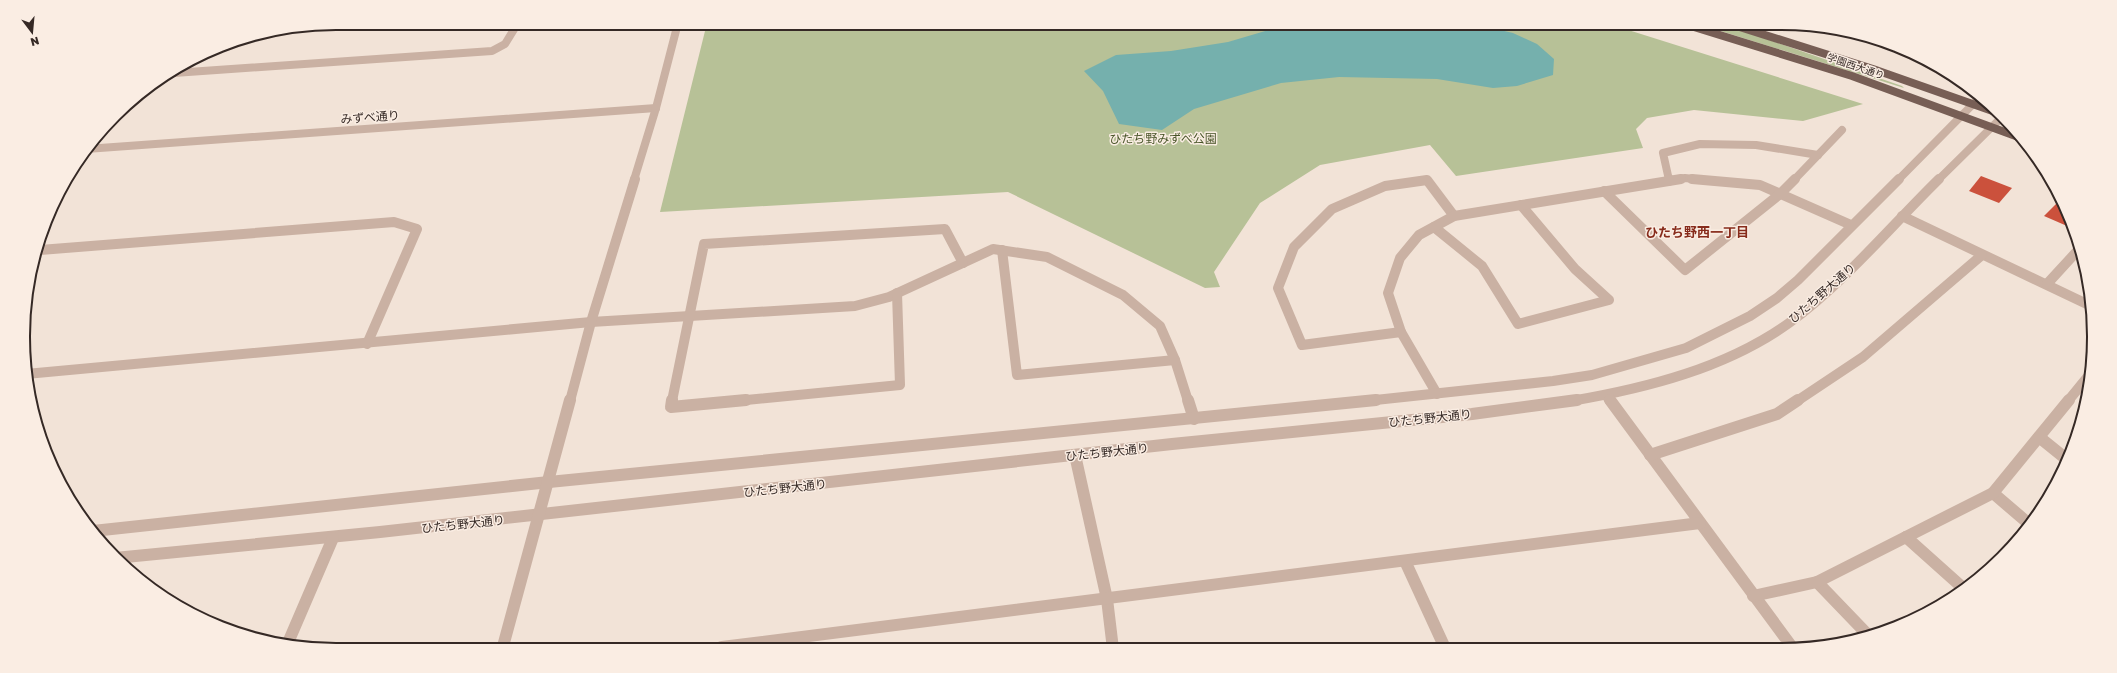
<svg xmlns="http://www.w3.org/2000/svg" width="2117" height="673" viewBox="0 0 2117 673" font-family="'Golos Text','Noto Sans JP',sans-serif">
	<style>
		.green { fill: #b7c197 }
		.water { fill: #75b0ad }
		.building { fill: #cb513c }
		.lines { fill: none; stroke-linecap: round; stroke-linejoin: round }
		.minor-far2 { stroke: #cab1a3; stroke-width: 8 }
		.minor-far1 { stroke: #cab1a3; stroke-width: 10 }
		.minor { stroke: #cab1a3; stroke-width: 12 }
		.major { stroke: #775e55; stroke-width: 8 }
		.labels { text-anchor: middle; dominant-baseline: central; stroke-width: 3; stroke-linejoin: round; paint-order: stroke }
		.far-street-label { font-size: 10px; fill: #352925; stroke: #faede3 }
		.street-label { font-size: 12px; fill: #352925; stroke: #faede3 }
		.park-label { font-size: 12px; fill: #485428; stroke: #faede3 }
		.neighbourhood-label { font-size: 13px; font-weight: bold; fill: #872b1b; stroke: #faede3 }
		.rim { fill: none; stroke: #352925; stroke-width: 2 }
	</style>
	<rect width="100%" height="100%" fill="#f2e3d7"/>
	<g class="green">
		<path d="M707 23H1606L1863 104 1803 121 1694 110 1647 118 1636 129 1643 148 1456 176 1430 145 1320 165 1260 203 1214 272 1220 287 1205 288 1008 192 660 212Z"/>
		<path d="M1695 23H1714L1752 34 1902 86 1904 88Z"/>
	</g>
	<path class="water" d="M1292 23H1470L1513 33 1537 44 1554 59 1553 75 1517 86 1493 88 1437 79 1339 77 1281 83 1194 109 1162 130 1119 124 1103 91 1084 71 1116 55 1171 51 1228 42Z"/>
	<g class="building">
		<path d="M1981 176 2012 188 1999 203 1969 191Z"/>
		<path d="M2056 204 2065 207 2074 229 2044 216Z"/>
	</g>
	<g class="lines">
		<g class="minor-far2">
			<path d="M174 73 492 51 505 44 518 23"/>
			<path d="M86 149 656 108"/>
			<path d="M634 180 656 108 678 23"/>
			<path d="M1669 180 1663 153 1700 144 1756 145 1818 155"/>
			<path d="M1675 180 1685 178 1703 180"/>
			<path d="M1794 180 1842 130"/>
			<path d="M1898 180 1980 97"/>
			<path d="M1938 180 2003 116"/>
		</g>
		<g class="minor-far1">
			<path d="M1669 179V181"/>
			<path d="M1692 179 1760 185 1851 225"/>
			<path d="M1604 191 1685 270 1780 194 1795 179"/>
			<path d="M1902 216 2091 306"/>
			<path d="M1434 227 1482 266 1518 324 1609 300 1575 269 1521 205"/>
			<path d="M40 250 394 222 417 229 367 344"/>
			<path d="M1002 250 1017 375 1175 360"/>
			<path d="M2047 284 2080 248"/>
			<path d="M1401 332 1302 345 1278 288 1294 247 1332 209 1385 186 1427 180 1454 216"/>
			<path d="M26 374 591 322 855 306 889 297 993 249 1047 257 1123 295 1160 326 1175 360 1188 401"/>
			<path d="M1437 394 1401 332 1388 293 1400 258 1419 235 1454 216 1681 179"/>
			<path d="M1606 395 1610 401"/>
			<path d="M570 401 591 322 635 179"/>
			<path d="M672 401 704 244 945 229 963 263"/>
			<path d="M736 401 900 385 897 293"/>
			<path d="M1366 401 1553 381 1592 375 1686 348 1750 316 1777 298 1798 280 1899 179"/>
			<path d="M1571 401C1647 388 1726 368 1789 323 1845 282 1890 227 1939 179"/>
			<path d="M1797 401 1863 357 1982 255"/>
			<path d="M2068 401 2090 374"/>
		</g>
		<g class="minor">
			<path d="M672 400 671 407 746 400"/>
			<path d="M1188 400 1194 419"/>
			<path d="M1610 400 1792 647"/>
			<path d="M2039 437 2065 458"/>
			<path d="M1075 455 1107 599 1113 649"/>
			<path d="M1650 455 1777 414 1798 400"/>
			<path d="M1993 493 2028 523"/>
			<path d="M93 531 549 482 1376 400"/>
			<path d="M1906 537 1963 588"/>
			<path d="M115 558 380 532 1172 444 1472 414 1577 400"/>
			<path d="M1405 561 1445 648"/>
			<path d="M1817 582 1867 634"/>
			<path d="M1753 596 1817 582 1993 493 2069 400"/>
			<path d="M287 645 333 538"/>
			<path d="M722 649V647L1700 523"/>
			<path d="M502 650 570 400"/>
		</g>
		<g class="major">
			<path d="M1681 23 1852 76 2021 138"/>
			<path d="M1727 23 1873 69 2001 114"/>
		</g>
	</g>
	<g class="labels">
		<g class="far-street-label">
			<text transform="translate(1856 66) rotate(19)">学園西大通り</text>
		</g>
		<g class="street-label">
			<text transform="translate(370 117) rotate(-4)">みずべ通り</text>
			<text transform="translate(1822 293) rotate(-41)">ひたち野大通り</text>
			<text transform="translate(1430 418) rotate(-6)">ひたち野大通り</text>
			<text transform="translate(1107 452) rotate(-6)">ひたち野大通り</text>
			<text transform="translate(785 488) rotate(-6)">ひたち野大通り</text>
			<text transform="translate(463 524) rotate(-6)">ひたち野大通り</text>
		</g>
		<g class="park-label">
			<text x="1163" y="138">ひたち野みずべ公園</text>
		</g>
		<g class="neighbourhood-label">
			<text x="1697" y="232">ひたち野西一丁目</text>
		</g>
	</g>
	<path d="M0 0H2117V673H0ZM336 30H1781A306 306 0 0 1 2087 336V337A306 306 0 0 1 1781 643H336A306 306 0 0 1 30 337V336A306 306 0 0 1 336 30Z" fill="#faede3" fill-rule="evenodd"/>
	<path class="rim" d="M336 30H1781A306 306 0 0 1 2087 336V337A306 306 0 0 1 1781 643H336A306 306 0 0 1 30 337V336A306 306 0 0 1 336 30Z"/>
	<g transform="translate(32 32) rotate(164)" stroke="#faede3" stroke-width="3" paint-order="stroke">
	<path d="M0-3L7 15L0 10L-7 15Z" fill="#352925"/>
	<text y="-6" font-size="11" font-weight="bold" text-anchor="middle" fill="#352925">N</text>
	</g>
</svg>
